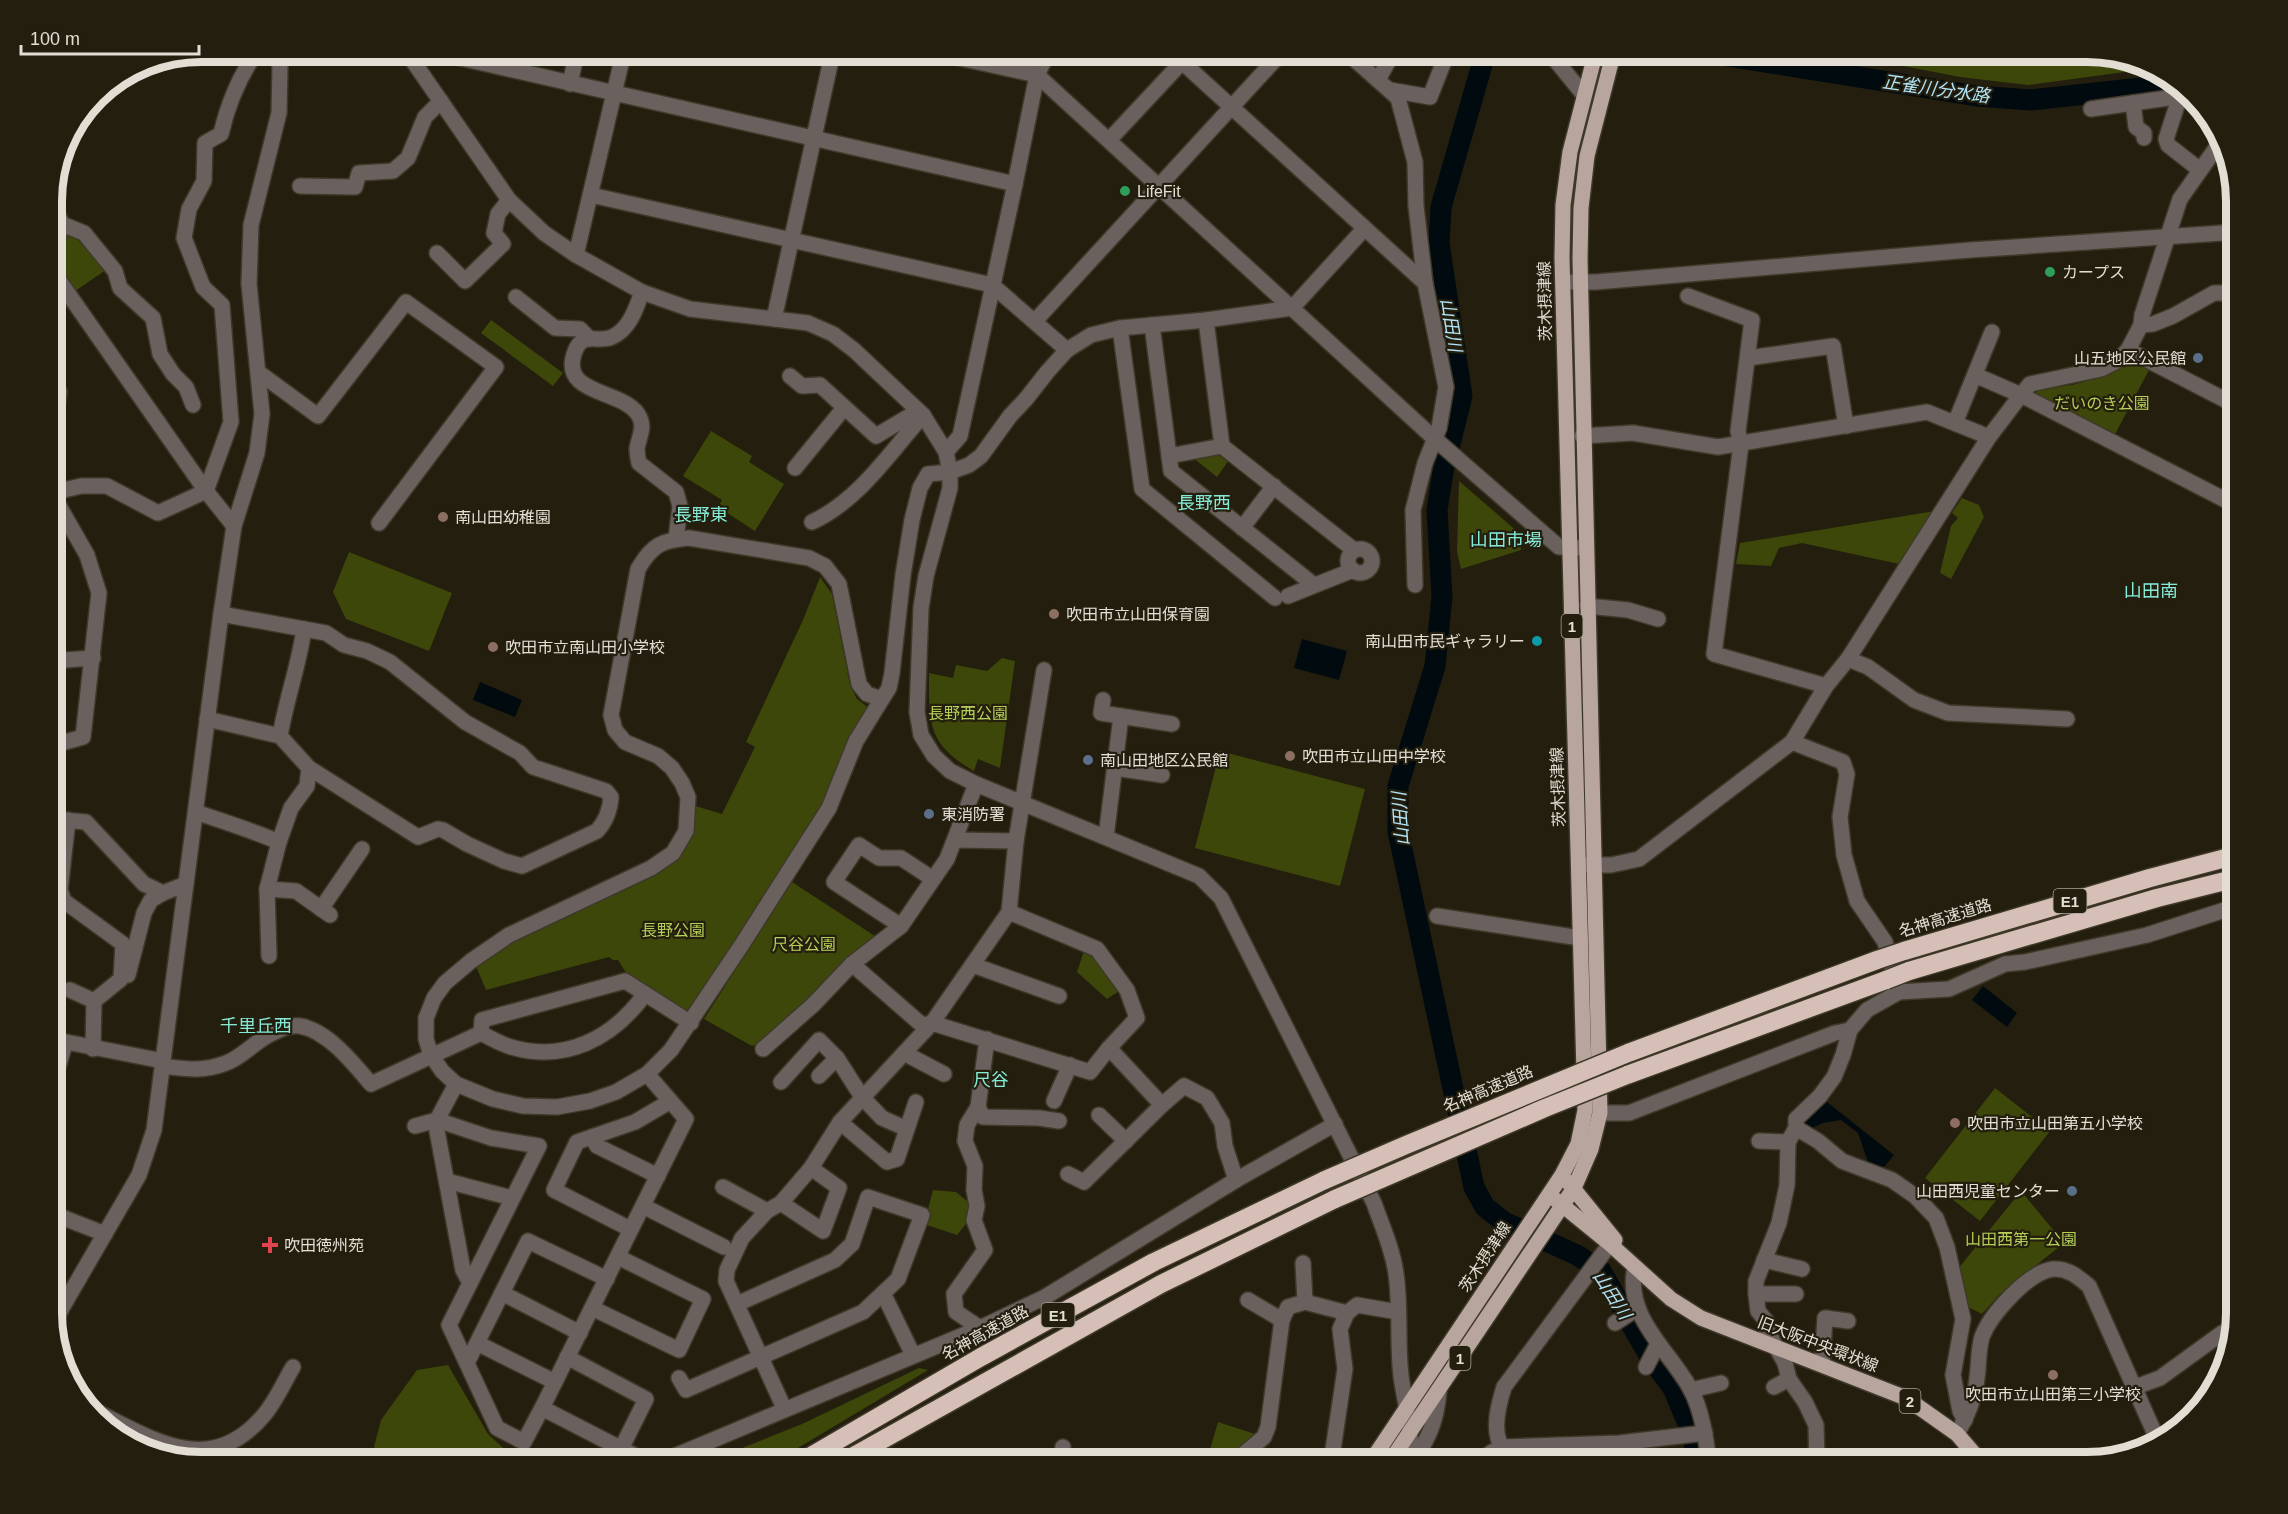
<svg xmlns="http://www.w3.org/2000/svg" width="2288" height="1514" viewBox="0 0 2288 1514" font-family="Helvetica,'Noto Sans JP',sans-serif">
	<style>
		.green { fill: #3c4709 }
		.water { fill: #000a0f }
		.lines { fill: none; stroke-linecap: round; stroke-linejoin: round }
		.river { stroke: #000a0f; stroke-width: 21 }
		.minor-casing { stroke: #3f392a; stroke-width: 18 }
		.tertiary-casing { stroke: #3f392a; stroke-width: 18 }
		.primary-casing { stroke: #3f392a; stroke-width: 18 }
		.motorway-casing { stroke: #3f392a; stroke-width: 21 }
		.minor { stroke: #6a615e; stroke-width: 15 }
		.tertiary { stroke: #6a615e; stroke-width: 15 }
		.primary { stroke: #b8a59e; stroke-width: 15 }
		.motorway { stroke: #d6bfb7; stroke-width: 18 }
		.motorway-bridge-casing { stroke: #3f392a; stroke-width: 21; stroke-linecap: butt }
		.motorway-bridge { stroke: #d6bfb7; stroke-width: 18 }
		.leisure-dot { fill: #2e9e5b; stroke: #241e0e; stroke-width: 2 }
		.service-dot { fill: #5c6f8a; stroke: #241e0e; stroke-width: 2 }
		.education-dot { fill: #8d6e63; stroke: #241e0e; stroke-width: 2 }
		.culture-dot { fill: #0f9aa8; stroke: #241e0e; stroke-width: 2 }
		.health-dot { fill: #e0444e; stroke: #241e0e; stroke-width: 2 }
		.labels { text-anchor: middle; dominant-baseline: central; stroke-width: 4.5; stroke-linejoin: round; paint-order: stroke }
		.shield { fill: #241e0e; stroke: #a9a499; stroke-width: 1.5 }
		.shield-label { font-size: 15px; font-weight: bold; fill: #e2ded4 }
		.poi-label { font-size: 16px; fill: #e2ded4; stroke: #241e0e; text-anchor: start }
		.street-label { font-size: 16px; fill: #e2ded4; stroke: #241e0e }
		.park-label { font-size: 16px; fill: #b6cf57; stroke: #241e0e }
		.water-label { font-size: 18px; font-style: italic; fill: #afe3f6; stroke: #241e0e }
		.neighbourhood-label { font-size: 18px; fill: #85ead5; stroke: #241e0e }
		.rim { fill: none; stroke: #e2ded4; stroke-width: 8 }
	</style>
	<rect width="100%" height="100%" fill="#241e0e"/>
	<g class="green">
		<path d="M1603 51H1606C1589 119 1574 179 1571 250L1569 251C1568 181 1586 119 1603 51Z"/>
		<path d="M1826 51H2087L2147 69 2028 85 1960 77Z"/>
		<path d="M68 234 75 237 106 270 75 291 55 263 62 238Z"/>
		<path d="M491 320 563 373 553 386 481 333Z"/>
		<path d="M2127 359 2149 370 2113 438 2031 396C2042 385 2061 388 2076 384 2096 379 2111 370 2127 359Z"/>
		<path d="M711 431 752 456 749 462 784 484 755 531 718 507 722 500 683 476Z"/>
		<path d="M1221 453 1231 457 1217 477 1192 457Z"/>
		<path d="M1459 481 1519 533 1521 550 1461 569 1457 552Z"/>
		<path d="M1962 498 1979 505 1984 517 1951 579 1940 573 1951 526 1958 518 1952 513Z"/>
		<path d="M1935 511 1899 564 1802 543 1779 548 1771 566 1736 564 1740 543Z"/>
		<path d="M349 552 452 593 429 651 346 619 333 592Z"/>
		<path d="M820 577 832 594 850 685 857 699 870 709 825 804 691 1014 685 1015 628 976 618 960H613L609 957 486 990 475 964 511 939 653 872 692 805 722 814 755 747 746 742 803 620Z"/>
		<path d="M1002 658 1015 661 1000 768 978 759 974 771C927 744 929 723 929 673L953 678 956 665 987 671Z"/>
		<path d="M1220 751 1365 789 1340 886 1195 848Z"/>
		<path d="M792 882 878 938 766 1041 752 1046 704 1019Z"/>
		<path d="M1085 948 1092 950 1122 989 1107 999 1077 972Z"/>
		<path d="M1995 1088 2050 1131 1980 1221 1925 1178Z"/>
		<path d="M933 1190 956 1192 973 1206 970 1219 957 1235 924 1224Z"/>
		<path d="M2021 1191 2064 1243 2000 1294 1982 1314 1968 1307 1957 1270Z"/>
		<path d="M448 1365 488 1434 520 1463H389L374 1447 381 1420 417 1370Z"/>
		<path d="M919 1368 928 1370 773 1463H705L802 1424Z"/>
		<path d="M1218 1422 1255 1434 1224 1463H1206Z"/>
	</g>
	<g class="water">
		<path d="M1302 639 1347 651 1339 680 1294 668Z"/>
		<path d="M480 682 522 700 515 717 473 700Z"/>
		<path d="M1983 986 2017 1013 2007 1027 1972 1000Z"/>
		<path d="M1827 1102 1894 1155 1880 1172 1870 1168 1858 1133 1841 1120 1823 1123 1808 1130 1802 1125Z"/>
	</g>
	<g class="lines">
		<g class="river">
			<path d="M1486 51 1441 207 1439 243 1462 396 1443 472 1437 510 1442 596 1435 666 1398 786V831L1474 1187 1485 1207 1504 1222 1577 1255 1601 1271 1650 1357 1673 1388 1694 1438 1695 1463"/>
			<path d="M1696 51 1977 96 2031 100 2178 84"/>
		</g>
		<defs>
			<g id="minor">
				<path d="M430 51 1015 184"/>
				<path d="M582 51 622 59"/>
				<path d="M1170 51 1425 283"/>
				<path d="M1345 51 1398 98 1415 162 1416 206 1425 283 1446 387 1439 428 1425 463 1413 510 1415 585"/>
				<path d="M1548 51 1584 95"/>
				<path d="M1378 80 1394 51"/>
				<path d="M570 84 577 51"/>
				<path d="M1390 90 1430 97 1448 51"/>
				<path d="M2180 96 2166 139 2168 145 2200 170"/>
				<path d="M2133 103 2136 127 2144 133V138"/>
				<path d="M2091 109 2189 95"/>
				<path d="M1110 139 1182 62 1191 58 1197 51"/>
				<path d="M300 186 355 187 359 173 393 171 408 158 425 117 441 101"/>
				<path d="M591 195 992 285 1067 350"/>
				<path d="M51 210 58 215 62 224 84 233 115 271 120 288 153 318 160 354 173 374 186 387 193 405"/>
				<path d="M437 253 465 281 503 244 494 233 498 214 509 200"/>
				<path d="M576 255 624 51"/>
				<path d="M51 260 62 224"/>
				<path d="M51 269 206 491 234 526"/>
				<path d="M642 292C636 308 630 329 612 337 597 344 582 329 574 354 560 397 628 389 640 418 645 429 638 439 637 449 637 454 638 459 639 463L676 492 680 506 676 539"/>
				<path d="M1688 296 1752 320 1738 431 1741 444 1714 654 1826 686"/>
				<path d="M516 297 555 328 580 329 589 338"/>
				<path d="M1292 308 1364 229"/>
				<path d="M774 319 833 51"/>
				<path d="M1206 320 1222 446 1354 550"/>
				<path d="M1035 321 1283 51"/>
				<path d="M1152 325 1171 471 1314 585"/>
				<path d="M2141 325 2153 324 2173 316 2214 293H2237"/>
				<path d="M1120 328 1142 489 1275 598"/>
				<path d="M2128 350 2237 406"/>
				<path d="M1748 358 1833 346 1846 426"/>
				<path d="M258 372 318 416 406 302 496 367 379 523"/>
				<path d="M51 374 59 392 51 449"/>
				<path d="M1975 375 2021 395 2237 506"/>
				<path d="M790 376 802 386 820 385 876 436 918 411"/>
				<path d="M1955 423 1992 332"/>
				<path d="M1582 436 1633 433 1718 447 1927 412 1989 437"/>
				<path d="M946 452 960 436 1015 184 1037 75 1049 51"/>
				<path d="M1169 456 1222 446"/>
				<path d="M795 468 844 408"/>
				<path d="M51 492 87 555 99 593 83 737 65 742 51 734"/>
				<path d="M51 493 81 486H107L158 513 206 491 231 422 222 305 203 287 184 238 189 209 204 181 205 143 221 134C228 103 239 77 257 51"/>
				<path d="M812 522C858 501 890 453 923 415"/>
				<path d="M1242 528 1274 486"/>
				<path d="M689 538 809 558 825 566 839 584 859 684 867 694 882 699 856 741 829 808 741 946 671 1050 647 1074 616 1092 590 1101 557 1107 523 1106 493 1099 456 1084 442 1071 431 1055 426 1039V1018L434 998 445 983 471 961 509 935 651 868 673 853 686 831 688 797 682 783 672 768 658 756 625 742 615 730 611 715 638 569C652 545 662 540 689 538Z"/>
				<circle cx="1360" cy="561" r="12"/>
				<path d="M1288 596 1353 570"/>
				<path d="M1587 606 1628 610 1658 619"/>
				<path d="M1848 659 1868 667 1914 700 1948 713 2067 719"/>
				<path d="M51 661 93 658"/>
				<path d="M882 699 889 688 892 673 903 575 912 520 920 488 928 474 950 472"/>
				<path d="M1103 700 1101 713 1172 724"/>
				<path d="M207 719 280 736 309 768 418 837 438 829 443 830 467 844 504 861 522 866 597 831C606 821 610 811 611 797L606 791 533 767 520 753 465 722 390 662 367 651 344 645 326 633 221 614"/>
				<path d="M280 736C286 700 299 665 304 629"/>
				<path d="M1792 742 1843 762 1847 774 1840 817 1844 855 1857 901 1885 942 1898 988"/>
				<path d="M1115 768 1162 775"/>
				<path d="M196 812C224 822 251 830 279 842"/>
				<path d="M51 819 86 822 144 884 163 893 186 884"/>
				<path d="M68 820 60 890 64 901 123 944 121 979 94 1001 93 1049"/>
				<path d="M1106 837 1121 716"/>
				<path d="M1016 841 1044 670"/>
				<path d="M1582 865H1611L1639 859 1792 742 1826 686 1848 659 1989 437 2021 395 2030 384 2101 369 2115 362 2128 350 2141 325 2142 315 2180 199 2221 141"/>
				<path d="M267 889 296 891 330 915"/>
				<path d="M321 909 362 849"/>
				<path d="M1009 912 1097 949 1127 990 1137 1018 1109 1048 1162 1105 1184 1086 1207 1098 1222 1123 1225 1146 1236 1180"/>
				<path d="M1437 916 1580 938"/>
				<path d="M901 926 834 882 859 845 879 858H901L933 879"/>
				<path d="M269 956 267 889 279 842 291 808 307 786 309 768"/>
				<path d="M852 964 922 1025 932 1023 1090 1072 1109 1048"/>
				<path d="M973 965 1059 996"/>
				<path d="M128 975 144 913 151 900 163 893"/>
				<path d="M70 990 94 1001"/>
				<path d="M481 1033 482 1020 625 981 691 1023"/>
				<path d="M51 1039 163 1061"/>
				<path d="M763 1049 813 1005 852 964 901 926 947 859 976 784"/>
				<path d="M904 1053 944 1074"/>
				<path d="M162 1066C186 1069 203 1072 226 1063 240 1058 252 1045 265 1037 275 1032 288 1024 300 1026 328 1031 353 1063 371 1084L481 1033C490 1038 501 1044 511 1047 566 1063 613 1038 645 994"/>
				<path d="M819 1076 837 1058"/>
				<path d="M781 1082 819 1040 837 1058 862 1097 882 1118 907 1129"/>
				<path d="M456 1084 437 1120V1131L463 1270 470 1283"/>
				<path d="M51 1090 65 1044"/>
				<path d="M1054 1101 1070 1065"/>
				<path d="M978 1107 983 1117 1039 1118 1059 1121"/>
				<path d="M1600 1113H1629L1835 1033 1850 1030"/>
				<path d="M1099 1115 1126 1141"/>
				<path d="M840 1122 887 1162 897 1159 916 1102"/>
				<path d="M415 1126 437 1120 491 1138 539 1146 449 1325 497 1428 524 1442 542 1408 649 1463"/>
				<path d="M1796 1128 1818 1141 1842 1161 1892 1180 1915 1196 1936 1218 1947 1247 1963 1319 1953 1375 1960 1411 1965 1420"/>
				<path d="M592 1137 597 1146 658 1176"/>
				<path d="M1759 1141 1788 1142"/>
				<path d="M1068 1174 1084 1182 1162 1105"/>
				<path d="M447 1181 512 1198"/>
				<path d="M723 1187 767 1211"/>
				<path d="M781 1203 823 1231 839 1188 811 1168"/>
				<path d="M643 1206 724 1247"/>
				<path d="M51 1213 105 1234"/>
				<path d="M630 1229 554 1190 577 1142 635 1122 669 1102"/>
				<path d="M1764 1260 1802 1269"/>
				<path d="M1303 1263 1305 1302"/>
				<path d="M1635 1267C1624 1316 1668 1349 1690 1388 1702 1410 1706 1438 1709 1463"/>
				<path d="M502 1293 580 1333"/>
				<path d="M883 1293 913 1355"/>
				<path d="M1756 1294H1796"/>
				<path d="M1248 1300 1282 1320"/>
				<path d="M592 1308 679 1350 703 1299 618 1257"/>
				<path d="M1615 1323 1638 1308"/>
				<path d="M52 1325 139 1175 154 1130 221 614 234 526 257 453 262 414 249 284 251 225 279 113 280 67 276 51"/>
				<path d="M980 1328 956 1312 954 1294 985 1250 974 1220 977 1206 974 1190 975 1166 965 1141 967 1125 978 1107 987 1039"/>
				<path d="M477 1343 555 1382"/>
				<path d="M567 1357 646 1399 621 1449"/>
				<path d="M467 1363 528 1241 607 1279"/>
				<path d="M1822 1365 1825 1318 1848 1321"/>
				<path d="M1646 1367 1658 1344"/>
				<path d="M679 1378 686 1390 863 1312 898 1279 922 1215 868 1197 852 1244 835 1260 737 1304"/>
				<path d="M1774 1387 1789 1379"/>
				<path d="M1691 1390 1721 1383"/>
				<path d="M542 1408 686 1119 647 1074"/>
				<path d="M784 1408 726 1281 727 1270 742 1238 767 1211 781 1203 811 1168 840 1122 932 1023 1009 912 1016 841 955 840"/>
				<path d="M1578 1445 1580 1463"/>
				<path d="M1060 1463 1063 1447"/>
				<path d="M1233 1463 1264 1437 1268 1427 1282 1320 1288 1307 1305 1302 1347 1313"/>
				<path d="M1331 1463 1345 1369 1340 1329 1347 1313 1357 1305 1398 1312"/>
				<path d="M1409 1463C1429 1443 1437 1419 1439 1391"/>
				<path d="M1478 1463 1492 1452 1503 1447 1619 1443 1705 1433"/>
				<path d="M1508 1463C1507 1454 1502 1449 1499 1441 1493 1425 1499 1403 1504 1387L1610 1244"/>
				<path d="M1817 1463 1816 1425 1805 1402 1789 1379 1785 1363 1767 1331V1322L1758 1311 1756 1294V1281L1779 1223 1787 1185 1788 1142 1796 1128V1119L1820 1096 1834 1077 1843 1055 1850 1030 1867 1010 1899 992 1949 989 2005 964 2025 962 2147 935 2237 906"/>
			</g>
			<g id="tertiary">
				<path d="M406 51 509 200 544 233 576 255 642 292 690 309 808 323 833 334 854 350 923 415 946 452 950 472V488L926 576 921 608 917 712 921 735 934 756 950 771 976 784 1199 876 1221 898 1374 1203C1382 1226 1393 1250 1396 1274 1401 1308 1397 1342 1401 1376 1405 1405 1414 1433 1409 1463"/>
				<path d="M928 51 1037 75 1436 440 1559 547 1585 548"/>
				<path d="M1563 282H1596L1970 250 2237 232"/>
				<path d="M950 472 969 465 981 456 1010 416 1026 399 1048 371 1067 350 1091 335 1120 328 1206 320 1292 308"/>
				<path d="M2133 1388 2160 1378 2222 1333 2232 1329"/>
				<path d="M89 1408C150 1437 209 1481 264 1415 276 1401 284 1382 293 1367"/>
				<path d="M1957 1434C1967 1416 1975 1399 1977 1378 1979 1365 1978 1350 1982 1337 1990 1315 2028 1272 2053 1269 2068 1268 2078 1277 2089 1286L2159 1443"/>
				<path d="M658 1463 980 1328 1045 1297 1236 1180 1335 1124"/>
			</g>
			<g id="primary">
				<path d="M1568 1182 1615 1240"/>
				<path d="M1556 1200 1610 1244 1671 1299 1701 1318 1906 1398 1957 1434 1982 1463"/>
				<path d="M1370 1463 1562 1175 1578 1144 1585 1110 1562 258 1563 205 1570 152 1596 51"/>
				<path d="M1389 1463 1574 1188 1591 1149 1600 1113 1580 259 1581 208 1587 156 1614 51"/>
			</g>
			<g id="motorway">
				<path d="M1904 951 2150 878 2237 855"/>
				<path d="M1909 971 2157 898 2237 878"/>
				<path d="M1628 1053 1877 960"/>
				<path d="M1627 1075 1886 980"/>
				<path d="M799 1463 981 1357 1154 1262 1325 1180"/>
				<path d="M841 1463 1161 1284 1335 1199"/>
			</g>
		</defs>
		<use href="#minor" class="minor-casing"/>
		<use href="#tertiary" class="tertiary-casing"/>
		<use href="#primary" class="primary-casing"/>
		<use href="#motorway" class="motorway-casing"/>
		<use href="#minor" class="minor"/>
		<use href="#tertiary" class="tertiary"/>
		<use href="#primary" class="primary"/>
		<use href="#motorway" class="motorway"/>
		<defs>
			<g id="motorway-bridge">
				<path d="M1877 960 1904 951"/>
				<path d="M1886 980 1909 971"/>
				<path d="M1325 1180 1406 1145 1628 1053"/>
				<path d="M1335 1199 1545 1108 1627 1075"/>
			</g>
		</defs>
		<use href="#motorway-bridge" class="motorway-bridge-casing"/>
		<use href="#motorway-bridge" class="motorway-bridge"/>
	</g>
	<g class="leisure-dot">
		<circle cx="1125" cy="191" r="6"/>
		<circle cx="2050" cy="272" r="6"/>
	</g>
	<g class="service-dot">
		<circle cx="2198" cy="358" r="6"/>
		<circle cx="1088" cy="760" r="6"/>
		<circle cx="929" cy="814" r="6"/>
		<circle cx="2072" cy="1191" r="6"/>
	</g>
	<g class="education-dot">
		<circle cx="443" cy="517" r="6"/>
		<circle cx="1054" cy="614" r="6"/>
		<circle cx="493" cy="647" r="6"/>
		<circle cx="1290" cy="756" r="6"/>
		<circle cx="1955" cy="1123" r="6"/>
		<circle cx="2053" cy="1375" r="6"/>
	</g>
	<circle class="culture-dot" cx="1537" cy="641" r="6"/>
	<path class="health-dot" d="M267 1236h6v6h6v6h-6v6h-6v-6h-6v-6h6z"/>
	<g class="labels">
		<g class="shield">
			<rect x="1561.5" y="614" width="21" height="24" rx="4.5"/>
			<rect x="2053.5" y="889" width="33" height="24" rx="4.5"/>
			<rect x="1041.5" y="1303" width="33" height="24" rx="4.5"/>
			<rect x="1449.5" y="1346" width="21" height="24" rx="4.5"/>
			<rect x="1899.5" y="1389" width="21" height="24" rx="4.5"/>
		</g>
		<g class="shield-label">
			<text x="1572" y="626">1</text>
			<text x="2070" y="901">E1</text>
			<text x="1058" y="1315">E1</text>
			<text x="1460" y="1358">1</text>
			<text x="1910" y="1401">2</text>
		</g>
		<g class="poi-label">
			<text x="1137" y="191">LifeFit</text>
			<text x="2062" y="272">カープス</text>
			<text x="2186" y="358" text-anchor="end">山五地区公民館</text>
			<text x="455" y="517">南山田幼稚園</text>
			<text x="1066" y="614">吹田市立山田保育園</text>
			<text x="1525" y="641" text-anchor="end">南山田市民ギャラリー</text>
			<text x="505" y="647">吹田市立南山田小学校</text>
			<text x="1302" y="756">吹田市立山田中学校</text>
			<text x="1100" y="760">南山田地区公民館</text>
			<text x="941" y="814">東消防署</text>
			<text x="1967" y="1123">吹田市立山田第五小学校</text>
			<text x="2060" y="1191" text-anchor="end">山田西児童センター</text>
			<text x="284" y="1245">吹田徳州苑</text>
			<text x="2053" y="1394" text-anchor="middle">吹田市立山田第三小学校</text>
		</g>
		<g class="street-label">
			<text transform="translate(1545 301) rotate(-91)">茨木摂津線</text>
			<text transform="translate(1558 787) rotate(-92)">茨木摂津線</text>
			<text transform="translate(1945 918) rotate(-17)">名神高速道路</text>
			<text transform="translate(1488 1089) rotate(-23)">名神高速道路</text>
			<text transform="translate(1485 1257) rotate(-57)">茨木摂津線</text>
			<text transform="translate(985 1333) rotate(-29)">名神高速道路</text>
			<text transform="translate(1818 1344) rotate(21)">旧大阪中央環状線</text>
		</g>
		<g class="park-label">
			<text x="2102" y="403">だいのき公園</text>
			<text x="968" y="713">長野西公園</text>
			<text x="673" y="930">長野公園</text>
			<text x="804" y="944">尺谷公園</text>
			<text x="2021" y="1239">山田西第一公園</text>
		</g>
		<g class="water-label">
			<text transform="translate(1936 89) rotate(8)">正雀川分水路</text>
			<text transform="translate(1451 325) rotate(81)">山田川</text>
			<text transform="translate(1401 819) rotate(-94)">山田川</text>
			<text transform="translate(1612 1295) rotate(57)">山田川</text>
		</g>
		<g class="neighbourhood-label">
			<text x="1204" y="503">長野西</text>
			<text x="701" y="515">長野東</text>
			<text x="1506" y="540">山田市場</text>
			<text x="2151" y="591">山田南</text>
			<text x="256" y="1026">千里丘西</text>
			<text x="991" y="1080">尺谷</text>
		</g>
	</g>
	<path d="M0 0H2288V1514H0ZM201 62H2087A139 139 0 0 1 2226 201V1313A139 139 0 0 1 2087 1452H201A139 139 0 0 1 62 1313V201A139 139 0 0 1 201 62Z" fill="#241e0e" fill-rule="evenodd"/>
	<path class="rim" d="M201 62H2087A139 139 0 0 1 2226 201V1313A139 139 0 0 1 2087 1452H201A139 139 0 0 1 62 1313V201A139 139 0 0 1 201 62Z"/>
	<path d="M21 45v9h178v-9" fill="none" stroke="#e2ded4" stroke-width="3"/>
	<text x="30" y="45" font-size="18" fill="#e2ded4" stroke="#241e0e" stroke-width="4.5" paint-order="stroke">100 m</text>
</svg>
